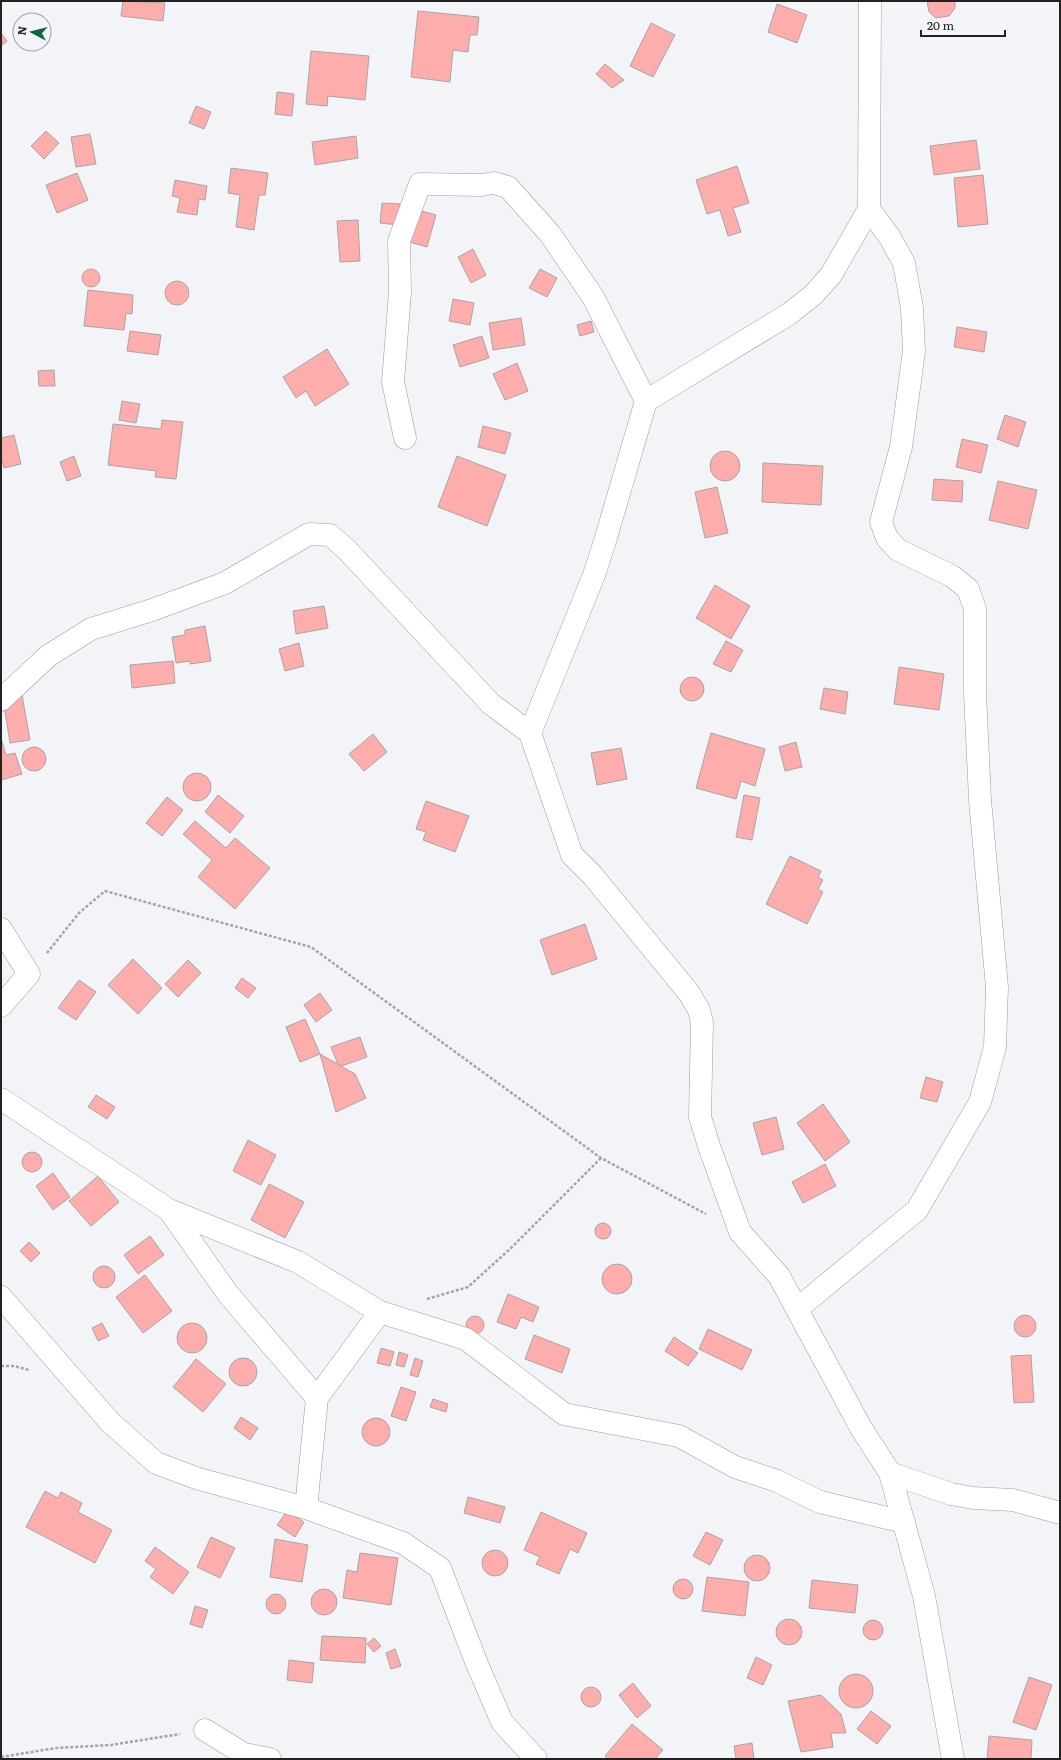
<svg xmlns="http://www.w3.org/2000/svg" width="1061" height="1760" viewBox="0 0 1061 1760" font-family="Literata,serif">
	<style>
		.building { fill: #fcadac; stroke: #aaa5a5 }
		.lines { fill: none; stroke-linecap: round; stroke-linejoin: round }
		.minor-casing { stroke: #9d9da1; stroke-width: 23 }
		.path { stroke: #a4a5a7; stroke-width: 2.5; stroke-dasharray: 3 2; stroke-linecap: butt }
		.minor { stroke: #fff; stroke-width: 22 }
	</style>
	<rect width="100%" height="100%" fill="#f3f4f8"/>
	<g class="building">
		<path d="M123 1 165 3 163 21 121 16Z"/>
		<path d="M927 1H955V8L949 16 936 18 929 12Z"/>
		<path d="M777 4 807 15 797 43 768 32Z"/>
		<path d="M418 11 479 17 477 35H470L468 52 453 50 450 82 411 77Z"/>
		<path d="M651 23 675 35 653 77 630 66Z"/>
		<path d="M1 33 7 41 1 46Z"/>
		<path d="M311 51 369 56 365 100 328 96 327 106 306 104Z"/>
		<path d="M605 64 624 80 612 88 596 74Z"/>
		<path d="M277 92 294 94 292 116 275 114Z"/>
		<path d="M196 106 211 112 204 129 189 123Z"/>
		<path d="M46 131 59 143 44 159 31 146Z"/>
		<path d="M90 134 96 164 76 167 71 137Z"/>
		<path d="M356 136 358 158 315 165 312 142Z"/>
		<path d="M976 140 980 169 934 175 930 146Z"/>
		<path d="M737 166 749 203 733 208 741 232 728 236 720 210 707 214 696 180Z"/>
		<path d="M231 168 268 173 265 195H259L254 230 236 227 240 195 228 193Z"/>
		<path d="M77 173 88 200 57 213 46 185Z"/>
		<path d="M983 175 988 224 958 227 954 178Z"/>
		<path d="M175 180 207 186 205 200 199 199 197 215 177 212 180 198 172 196Z"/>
		<path d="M382 203 400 204 399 225 380 223Z"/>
		<path d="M415 209 436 215 427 247 406 241Z"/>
		<path d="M358 220 360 261 340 262 337 221Z"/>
		<path d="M473 249 486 275 471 283 458 257Z"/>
		<path d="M540 269 557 278 547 297 529 288Z"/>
		<circle cx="91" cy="278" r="9"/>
		<circle cx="177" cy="293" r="12"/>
		<path d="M88 290 133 295 132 314 126 313 124 330 84 326Z"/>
		<path d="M453 299 474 303 470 325 449 321Z"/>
		<path d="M521 318 525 345 493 350 489 323Z"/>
		<path d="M591 321 594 332 580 336 577 325Z"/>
		<path d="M957 327 987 332 984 352 954 347Z"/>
		<path d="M130 331 161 335 158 355 127 351Z"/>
		<path d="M482 336 489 358 460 367 453 345Z"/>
		<path d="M327 349 349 384 315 406 306 391 296 398 283 377Z"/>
		<path d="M517 363 528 391 505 400 493 374Z"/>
		<path d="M54 370 55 386H39L38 371Z"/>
		<path d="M122 401 140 404 136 423 119 420Z"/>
		<path d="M1005 415 1026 422 1018 447 997 439Z"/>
		<path d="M162 420 183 422 176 479 155 477 156 471 108 465 113 424 161 429Z"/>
		<path d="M483 426 511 433 505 454 478 447Z"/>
		<path d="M14 435 21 464 4 468 1 456V438Z"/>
		<path d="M962 439 988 445 981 473 956 467Z"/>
		<circle cx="725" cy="466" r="15"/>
		<path d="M74 456 81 476 67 481 60 462Z"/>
		<path d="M457 456 506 475 487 526 438 507Z"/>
		<path d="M763 463 823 466 821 505 762 502Z"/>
		<path d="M934 479 963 481 962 502 932 500Z"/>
		<path d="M998 481 1037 490 1028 529 989 520Z"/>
		<path d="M717 487 728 533 705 538 695 492Z"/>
		<path d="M715 585 750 606 731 639 696 618Z"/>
		<path d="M324 606 328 628 296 634 293 611Z"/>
		<path d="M205 626 211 661 190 664V661L176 663 172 637 185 635V630Z"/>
		<path d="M726 641 743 650 731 672 713 664Z"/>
		<path d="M299 643 304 666 285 671 279 649Z"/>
		<path d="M173 661 175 683 132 688 130 665Z"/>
		<path d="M899 667 944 674 939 710 894 704Z"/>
		<circle cx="692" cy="689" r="12"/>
		<path d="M824 688 848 692 845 714 820 709Z"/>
		<path d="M22 695 30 740 10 743 3 699Z"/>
		<path d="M711 733 765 749 755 786 741 781 736 799 696 788Z"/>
		<path d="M373 734 387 752 364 771 349 754Z"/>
		<path d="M1 738 6 755 15 753 22 774 1 780Z"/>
		<path d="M796 742 802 767 785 771 779 747Z"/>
		<circle cx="34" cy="759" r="12"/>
		<path d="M621 748 627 779 597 785 591 753Z"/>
		<circle cx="197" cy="787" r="14"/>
		<path d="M218 795 244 816 230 833 205 812Z"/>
		<path d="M744 795 760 798 752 840 736 837Z"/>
		<path d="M167 797 183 810 162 836 146 823Z"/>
		<path d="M426 801 469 816 455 852 423 840 426 832 416 829Z"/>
		<path d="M195 821 226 848 235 838 270 868 235 909 198 877 212 860 183 834Z"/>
		<path d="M790 856 821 871 818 877 823 880 818 889 823 892 807 924 766 904Z"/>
		<path d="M585 924 597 959 552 975 540 940Z"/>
		<path d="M133 959 162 988 138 1014 108 985Z"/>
		<path d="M188 960 201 973 178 997 165 984Z"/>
		<path d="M242 978 256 988 248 998 235 988Z"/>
		<path d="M79 980 96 992 76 1020 58 1008Z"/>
		<path d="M320 993 332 1010 316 1022 304 1005Z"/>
		<path d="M305 1019 320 1054 300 1062 286 1027Z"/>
		<path d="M360 1037 367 1057 339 1067 331 1047Z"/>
		<path d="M320 1054 355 1074 366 1098 336 1112Z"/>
		<path d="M926 1077 943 1082 937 1102 920 1098Z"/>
		<path d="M96 1095 115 1107 107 1119 88 1107Z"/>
		<path d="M823 1104 850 1142 825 1161 797 1123Z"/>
		<path d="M776 1117 784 1149 762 1155 753 1123Z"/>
		<path d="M248 1140 276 1155 261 1185 233 1171Z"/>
		<circle cx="32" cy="1162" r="10"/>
		<path d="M825 1164 836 1186 803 1203 792 1182Z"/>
		<path d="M53 1173 70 1197 53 1210 36 1186Z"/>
		<path d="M98 1176 119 1202 91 1226 69 1201Z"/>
		<path d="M269 1184 304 1202 285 1238 251 1220Z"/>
		<circle cx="603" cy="1231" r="8"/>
		<path d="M150 1236 164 1255 138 1274 124 1255Z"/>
		<path d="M29 1242 40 1253 31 1262 20 1251Z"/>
		<circle cx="617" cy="1279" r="15"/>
		<circle cx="104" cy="1277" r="11"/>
		<path d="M145 1275 172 1311 143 1333 116 1297Z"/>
		<path d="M508 1294 539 1307 533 1322 521 1317 516 1329 497 1322Z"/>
		<circle cx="1025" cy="1326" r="11"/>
		<circle cx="475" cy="1325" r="9"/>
		<circle cx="192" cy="1338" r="15"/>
		<path d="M102 1323 109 1336 98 1341 92 1328Z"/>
		<path d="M708 1329 752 1350 742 1370 699 1349Z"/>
		<path d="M534 1335 570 1349 562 1373 525 1359Z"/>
		<path d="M674 1337 698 1353 688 1366 665 1351Z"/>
		<path d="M381 1348 394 1352 390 1366 377 1363Z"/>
		<path d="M399 1352 408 1355 404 1367 396 1365Z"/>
		<path d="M1031 1355 1034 1402 1014 1403 1011 1356Z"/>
		<path d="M415 1358 423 1361 418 1377 410 1375Z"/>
		<circle cx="243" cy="1372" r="14"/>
		<path d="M196 1359 226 1384 203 1412 173 1387Z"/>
		<path d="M401 1387 416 1392 406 1421 391 1416Z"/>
		<path d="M433 1399 448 1404 446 1412 430 1407Z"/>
		<path d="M241 1417 258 1428 250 1440 234 1428Z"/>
		<circle cx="376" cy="1432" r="14"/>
		<path d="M45 1491 58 1498 61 1492 82 1503 78 1512 112 1530 95 1563 26 1527Z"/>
		<path d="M468 1497 505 1507 500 1523 464 1513Z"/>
		<path d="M287 1511 304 1522 295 1537 277 1525Z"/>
		<path d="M541 1512 587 1533 578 1553 570 1549 559 1574 536 1564 540 1557 524 1550Z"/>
		<path d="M706 1532 723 1540 710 1565 693 1556Z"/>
		<path d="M211 1537 235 1548 220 1578 197 1567Z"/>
		<path d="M275 1539 308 1545 302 1582 270 1577Z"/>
		<path d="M155 1547 189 1572 173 1594 150 1577 156 1569 145 1561Z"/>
		<circle cx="495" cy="1563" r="13"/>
		<path d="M360 1553 398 1558 391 1605 343 1598 347 1570 357 1572Z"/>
		<circle cx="757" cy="1568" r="13"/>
		<path d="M707 1577 749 1582 745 1616 702 1611Z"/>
		<circle cx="683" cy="1589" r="10"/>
		<path d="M812 1580 858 1585 855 1613 809 1608Z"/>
		<circle cx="324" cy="1602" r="13"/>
		<circle cx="276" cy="1604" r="10"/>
		<path d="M195 1606 208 1610 202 1628 190 1624Z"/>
		<circle cx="789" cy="1632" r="13"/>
		<circle cx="873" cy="1630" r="10"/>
		<path d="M322 1636 366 1638 365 1663 320 1660Z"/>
		<path d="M374 1638 381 1646 374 1652 367 1644Z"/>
		<path d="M395 1649 401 1666 391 1669 386 1653Z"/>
		<path d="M756 1657 772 1665 763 1685 747 1678Z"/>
		<path d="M289 1660 314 1663 312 1683 287 1680Z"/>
		<circle cx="856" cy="1691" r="17"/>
		<path d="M1029 1677 1052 1685 1036 1730 1013 1722Z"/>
		<path d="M633 1683 651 1706 637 1718 619 1695Z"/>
		<circle cx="591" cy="1697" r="10"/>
		<path d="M821 1695 841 1714 846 1733H831L833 1747 801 1752 788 1701Z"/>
		<path d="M871 1711 891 1726 877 1744 857 1729Z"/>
		<path d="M632 1724 663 1750 655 1759H608L605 1756Z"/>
		<path d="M989 1736 1032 1740 1031 1759H987Z"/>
		<path d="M752 1743 754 1759H736L734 1746Z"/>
	</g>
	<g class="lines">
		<defs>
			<g id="minor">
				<path d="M646 401 789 314 813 295 831 275 869 209 870 1"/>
				<path d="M405 438 393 382 400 292 399 241 420 184 481 185 494 183 508 187 550 234 593 297 646 401 605 541 594 575 530 733"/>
				<path d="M1 700 48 656 91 629 152 610 225 583 309 534 330 535 347 550 491 704 530 733 572 855 593 876 689 993 699 1010 702 1023 700 1117 709 1146 740 1232 779 1276 861 1428 890 1473 924 1596 953 1759"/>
				<path d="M1 929 29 974 1 1006"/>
				<path d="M1 1099 169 1210 298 1262 380 1312 466 1339 564 1414 679 1436 735 1467 777 1481 820 1502 904 1522"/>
				<path d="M169 1210 228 1294 317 1398"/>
				<path d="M1 1297 110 1422 156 1463 199 1479 306 1508"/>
				<path d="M797 1309 917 1210 980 1102 995 1047 997 987 980 800 975 693V609L968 589 952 576 898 550 887 538 881 522 901 447 914 351 912 308 904 263 889 236 869 209"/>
				<path d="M380 1312 317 1398 306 1508 403 1543 440 1568 477 1664 502 1722 536 1759"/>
				<path d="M890 1473 951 1494 973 1498 1013 1500 1060 1513"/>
				<path d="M205 1730 244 1754 270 1759"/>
			</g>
		</defs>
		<use href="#minor" class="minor-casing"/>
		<g class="path">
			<path d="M47 953 79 913 105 891 311 947 601 1158 706 1214"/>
			<path d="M427 1299 468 1287 510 1249 601 1158"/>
			<path d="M1 1366H14L29 1370"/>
			<path d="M1 1757 56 1748 111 1745 180 1734"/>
		</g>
		<use href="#minor" class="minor"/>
	</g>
	<rect width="1061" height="1760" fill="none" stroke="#222223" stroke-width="4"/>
	<g transform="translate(32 32) rotate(277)"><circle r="19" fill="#f3f4f8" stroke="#9fa0a3"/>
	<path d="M0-3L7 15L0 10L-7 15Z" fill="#0b6a3e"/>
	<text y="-6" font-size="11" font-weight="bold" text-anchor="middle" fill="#222223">N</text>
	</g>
	<path d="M921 30v6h84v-6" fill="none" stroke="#222223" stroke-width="2"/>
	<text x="927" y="30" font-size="12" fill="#222223" stroke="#f3f4f8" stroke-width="3" paint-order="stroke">20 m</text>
</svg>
